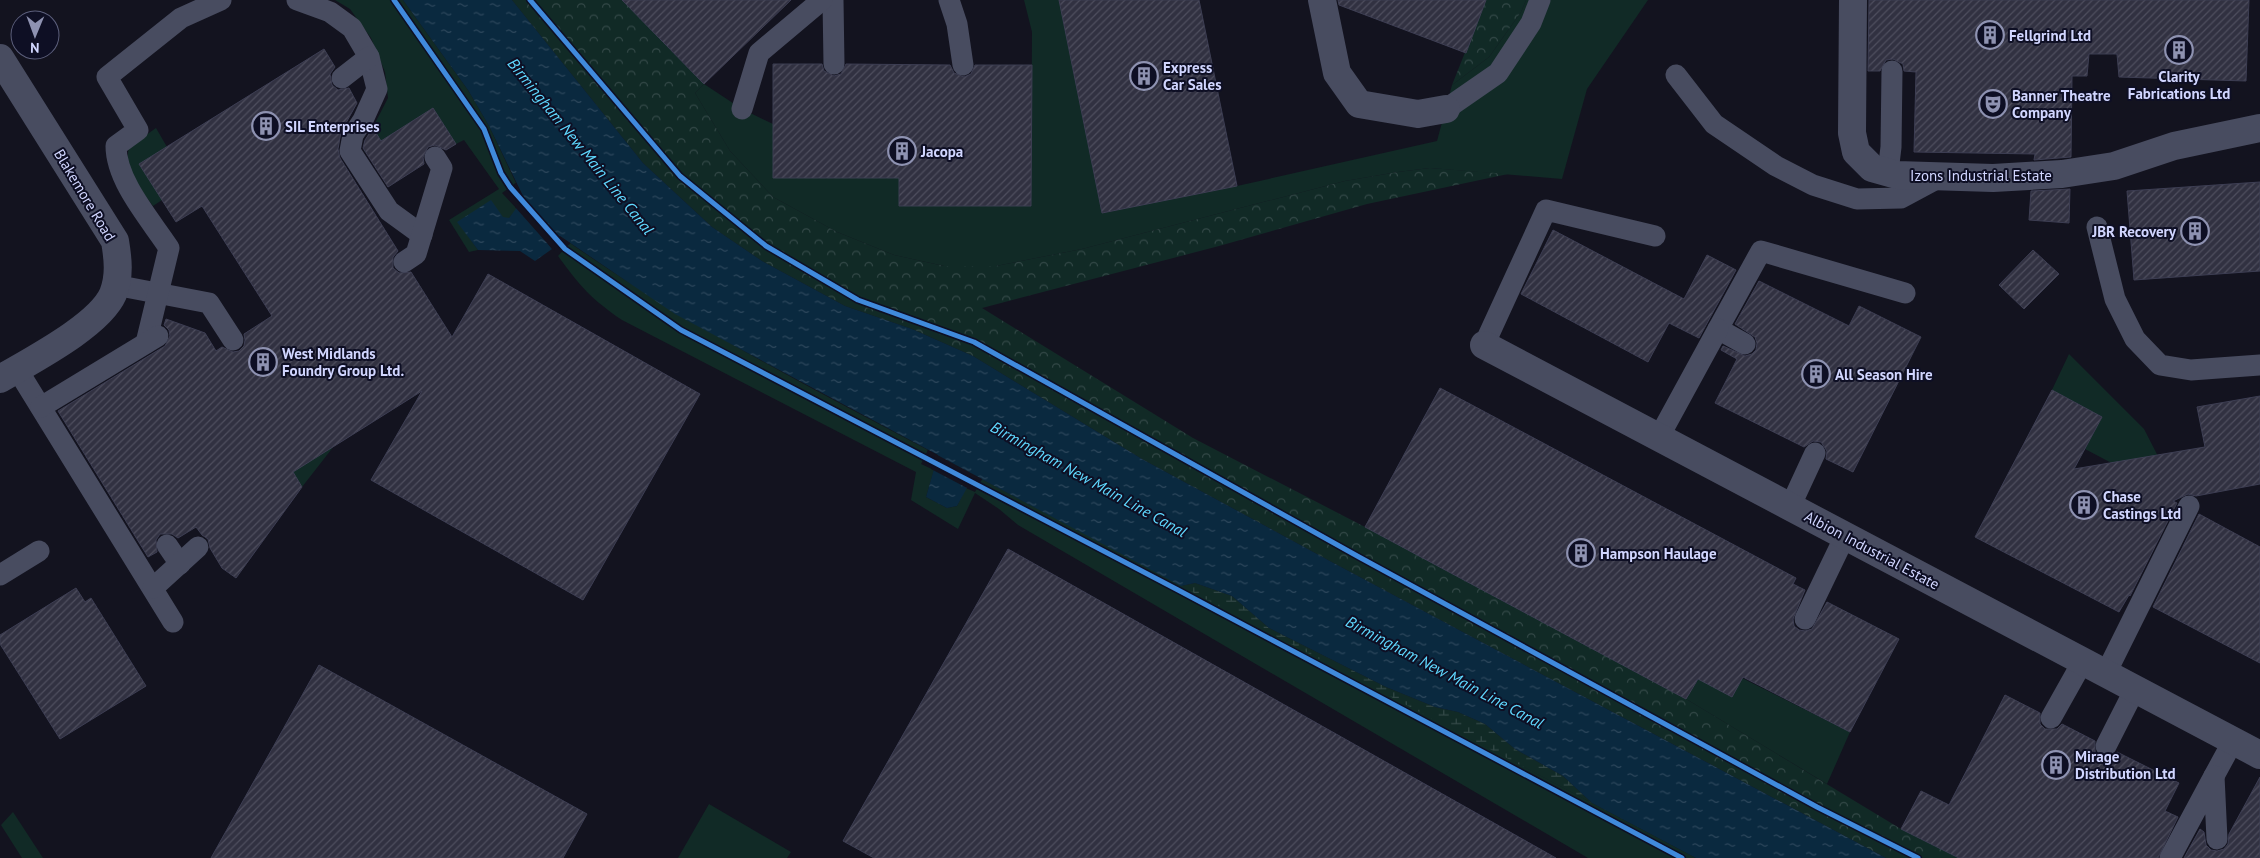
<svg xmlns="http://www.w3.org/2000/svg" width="2260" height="858" viewBox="0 0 2260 858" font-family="'PT Sans',sans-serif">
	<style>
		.green { fill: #112a26 }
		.forest { fill: url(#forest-crowns) }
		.wetland { fill: url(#wetland-marsh) }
		.water { fill: url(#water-ripples) }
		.pier { fill: #13131f }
		.building { fill: url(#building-hatch); stroke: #3d3e53 }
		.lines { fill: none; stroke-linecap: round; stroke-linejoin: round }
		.service { stroke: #484c60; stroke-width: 21 }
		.minor { stroke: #484c60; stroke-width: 28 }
		.cycleway-casing { stroke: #0e0f24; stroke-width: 8 }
		.cycleway { stroke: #408adc; stroke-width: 5 }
		.labels { text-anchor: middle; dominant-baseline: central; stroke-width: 4; stroke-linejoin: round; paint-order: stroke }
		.poi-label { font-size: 15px; font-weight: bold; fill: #d1d6ff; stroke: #0e0f24; text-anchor: start }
		.street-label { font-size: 15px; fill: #d1d6ff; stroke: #0e0f24 }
		.water-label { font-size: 16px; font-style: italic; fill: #5fd9ff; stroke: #0e0f24 }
	</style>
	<defs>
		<pattern id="forest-crowns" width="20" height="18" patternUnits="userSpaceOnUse" patternTransform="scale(1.25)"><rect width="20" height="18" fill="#112a26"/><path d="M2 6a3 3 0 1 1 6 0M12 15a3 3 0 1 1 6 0" fill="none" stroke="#334847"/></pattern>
		<pattern id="wetland-marsh" width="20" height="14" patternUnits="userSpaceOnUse" patternTransform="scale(1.25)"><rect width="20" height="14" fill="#112a26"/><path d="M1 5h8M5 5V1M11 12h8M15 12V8" fill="none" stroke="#334847"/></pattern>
		<pattern id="water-ripples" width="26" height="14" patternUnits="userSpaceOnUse" patternTransform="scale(1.25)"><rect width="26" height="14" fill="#0a293f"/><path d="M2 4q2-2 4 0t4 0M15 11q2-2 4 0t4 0" fill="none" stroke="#2d475c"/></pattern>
		<pattern id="building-hatch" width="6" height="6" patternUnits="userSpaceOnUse" patternTransform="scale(1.25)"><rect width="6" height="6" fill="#313141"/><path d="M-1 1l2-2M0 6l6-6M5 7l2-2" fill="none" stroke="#4e4e5e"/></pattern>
	</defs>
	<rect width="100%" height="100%" fill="#13131f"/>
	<g class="green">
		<path d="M335 0H403L468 90 489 126 516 183 502 193 517 209 509 218 458 222 478 250 469 252 449 220 499 189 464 140 456 144 433 108 364 152 372 129 388 98 385 72 371 38 350 9Z"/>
		<path d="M1024 0H1059L1102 213 1237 186 1437 141 1452 85 1489 57 1521 12 1526 0H1648L1587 89 1562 179 1430 168 1398 172 1345 181 1082 249 996 266H944L894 255 837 232 773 197 730 151 695 93 704 84 742 109 773 124V178H899V206H1031L1032 32Z"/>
		<path d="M156 128 167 147 162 200 153 206C139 186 123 172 129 147Z"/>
		<path d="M570 243C683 322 807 386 928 450L921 464 934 470 926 497 947 508 957 506 966 488 975 492 982 479 1696 858H1588L1018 525 999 509 975 493 958 529 911 500 916 472 622 320C591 299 580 286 558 256Z"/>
		<path d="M2069 354 2144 429 2180 499 2085 449 2102 417 2052 390Z"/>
		<path d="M334 446 302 487 287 463 308 450 314 459Z"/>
		<path d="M1742 678 1850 732 1827 784 1686 699 1698 679Z"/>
		<path d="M709 804 791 852 787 858H678Z"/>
		<path d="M13 812 43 858H22L1 825Z"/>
	</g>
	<g class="forest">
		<path d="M512 0H622L704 84 695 93 730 151 773 197 837 232 894 255 944 266H996L1082 249 1345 181 1398 172 1430 168 1508 174 1367 204 1219 246 982 308 1193 438 1365 527 1686 699 1901 829 1959 858H1886L1328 560 1142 459 973 356 912 329 845 306 762 261 712 227 643 163Z"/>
		<path d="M1486 0H1526L1521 12 1489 57 1452 85Z"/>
	</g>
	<path class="wetland" d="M1195 583 1232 596 1269 628 1386 687 1435 707 1458 712 1485 724 1515 749 1563 776 1592 803 1181 586Z"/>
	<path class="water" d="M403 0H512L643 163 712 227 762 261 845 306 912 329 973 356 1142 459 1328 560 1886 858H1696L1592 803 1563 776 1515 749 1485 724 1458 712 1435 707 1386 687 1269 628 1232 596 1195 583 1181 586 974 475 957 506 947 508 926 497 938 455 675 314 560 236 548 244 552 249 535 261 520 251 478 250 457 222 491 200 503 217 509 218 524 198 489 126 468 90Z"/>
	<g class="pier">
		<path d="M516 183 524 198 559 236 570 243 569 245 559 239 552 244 555 248 554 251 515 207 521 198 514 184Z"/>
		<path d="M928 450 982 479 981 481 974 478 969 489 931 469 935 456 927 452Z"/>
	</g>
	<g class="building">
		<path d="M622 0H791L704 84Z"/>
		<path d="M1059 0H1199L1237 186 1102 213Z"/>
		<path d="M1338 0H1486L1466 53 1339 5Z"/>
		<path d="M1869 0H2249L2246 81 2119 77 2117 54H2089L2087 76H2072L2071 157 2034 160 2035 154 1914 152 1916 72 1904 71 1903 64 1893 59 1886 60 1880 71H1868Z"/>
		<path d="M324 49 335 67 330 74 332 85 338 90 349 88 357 103 341 132 338 149 340 158 398 251 393 257V268L399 273 411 272 452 337 488 274 700 394 583 600 371 480 422 391 293 472 302 487 236 578 222 568 210 548 208 539 202 535 196 527 178 538 172 534H160L156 540 157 552 148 557 58 411 165 346 170 336 169 330 164 325 166 319 205 333 216 351 222 347 233 352 239 351 244 346 245 340 244 334 272 316 202 206 176 222 139 164Z"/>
		<path d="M773 64H822L824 71 834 76 841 74 846 64 950 65 954 73 964 77 971 74 975 65H1032L1031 206H899V178H773Z"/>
		<path d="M433 108 456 144 446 150 435 145 428 147 423 157 424 164 388 187 363 148 365 140 373 128 381 141Z"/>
		<path d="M2260 182V271L2134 280 2127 191Z"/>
		<path d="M2070 189 2069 223 2029 220 2031 191Z"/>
		<path d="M1553 230 1684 299 1707 255 1736 270 1699 338 1669 323 1648 362 1521 294Z"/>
		<path d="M2033 250 2059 274 2024 309 1999 285Z"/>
		<path d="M1759 281 1849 326 1859 306 1921 337 1853 472 1826 459 1827 451 1821 442 1813 441 1804 447 1715 403 1737 359 1721 350 1723 346 1745 356 1752 354 1756 350 1757 343 1755 337 1735 324Z"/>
		<path d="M1440 388 1796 578 1793 584 1805 590 1793 619 1794 626 1799 630 1805 631 1812 629 1827 602 1899 639 1850 732 1743 677 1732 697 1698 679 1686 699 1365 527Z"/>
		<path d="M2052 390 2102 417 2074 469 2205 447 2197 407 2260 396V484L2196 496 2188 494 2173 501 2177 503 2130 596 2129 595 2119 612 1975 537Z"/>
		<path d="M2199 514 2260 547V663L2153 607Z"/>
		<path d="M1008 549 1556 858H874L843 841Z"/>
		<path d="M76 588 85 602 91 598 146 686 60 739 0 644V635Z"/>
		<path d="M319 665 587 814 563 858H211Z"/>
		<path d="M2005 695 2040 713V724L2045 729H2057L2062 724 2095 741V752L2101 757H2112L2117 752 2179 783 2165 811 2178 817 2158 858H1959L1901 829 1921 791 1949 805Z"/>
		<path d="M2260 777V858H2184L2200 829 2204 832 2206 845 2211 850 2217 851 2224 849 2228 844 2229 834Z"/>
	</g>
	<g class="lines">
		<g class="service">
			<path d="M297 0 330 12 352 28 369 57 377 89 363 120 353 135 350 151 389 211 422 235"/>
			<path d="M833 0 834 64"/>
			<path d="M949 0 957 24 963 65"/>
			<path d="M1676 75 1714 124 1776 166 1813 185 1857 199 1901 198 1942 176"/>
			<path d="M342 78 369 57"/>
			<path d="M742 109 759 53 822 0"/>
			<path d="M1446 109 1498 73 1531 23 1540 0"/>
			<path d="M1888 172 1891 147 1892 71"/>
			<path d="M2097 227 2115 299 2135 339 2160 365 2191 370 2260 365"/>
			<path d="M404 262 416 254 442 168 435 157"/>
			<path d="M115 285 209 303 233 340"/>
			<path d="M146 343 169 248C150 219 116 181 116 146L138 130 107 77 181 18 221 0"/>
			<path d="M1745 344 1718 329 1761 251 1905 293"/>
			<path d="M1484 345 1546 210 1655 236"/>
			<path d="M17 369 173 622"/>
			<path d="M41 407 158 336"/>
			<path d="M1659 437 1718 329"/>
			<path d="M1790 507 1815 453"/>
			<path d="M167 545 180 564"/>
			<path d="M0 575 39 551"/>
			<path d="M153 588 198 547"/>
			<path d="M1805 619 1845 536"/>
			<path d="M2106 673 2189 506"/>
			<path d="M2051 718 2083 661"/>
			<path d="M2106 746 2135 689"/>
			<path d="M2214 776 2233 741"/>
			<path d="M2170 858 2214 776 2217 839"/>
		</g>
		<g class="minor">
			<path d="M1322 0 1337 73 1359 104 1418 114 1446 109"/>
			<path d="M1853 0 1852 133 1856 152 1872 168 1897 175 1993 178 2062 174 2114 166 2174 146 2260 128"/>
			<path d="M0 58 115 241C118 259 120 276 113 294 99 326 30 361 0 379"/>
			<path d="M1484 345 2260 755"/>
		</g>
		<defs>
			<g id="cycleway">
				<path d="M394 0 484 129 501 173 510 187 565 249 681 330 1178 590 1682 858"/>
				<path d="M530 0 680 176 766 246 858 300 974 342 1359 557 1817 807 1918 858"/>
			</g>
		</defs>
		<use href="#cycleway" class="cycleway-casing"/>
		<use href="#cycleway" class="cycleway"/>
	</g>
	<defs>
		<symbol id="building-ring" viewBox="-11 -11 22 22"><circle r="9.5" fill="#0e0f24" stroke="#8e92b1" stroke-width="1.5"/><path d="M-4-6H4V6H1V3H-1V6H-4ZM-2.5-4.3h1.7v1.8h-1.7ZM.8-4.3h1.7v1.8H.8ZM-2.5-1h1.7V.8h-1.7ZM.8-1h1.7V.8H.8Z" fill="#8e92b1"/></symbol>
		<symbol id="theatre-ring" viewBox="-11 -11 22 22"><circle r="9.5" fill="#0e0f24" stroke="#8e92b1" stroke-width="1.5"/><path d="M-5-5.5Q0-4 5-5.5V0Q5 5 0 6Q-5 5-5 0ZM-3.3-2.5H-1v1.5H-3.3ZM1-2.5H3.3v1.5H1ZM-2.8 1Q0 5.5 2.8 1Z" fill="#8e92b1"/></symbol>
	</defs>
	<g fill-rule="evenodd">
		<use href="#building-ring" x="1974" y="19" width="32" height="32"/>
		<use href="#building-ring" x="2163" y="34" width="32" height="32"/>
		<use href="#building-ring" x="1128" y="60" width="32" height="32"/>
		<use href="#theatre-ring" x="1977" y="88" width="32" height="32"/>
		<use href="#building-ring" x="250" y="110" width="32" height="32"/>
		<use href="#building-ring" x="886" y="135" width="32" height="32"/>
		<use href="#building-ring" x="2179" y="215" width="32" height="32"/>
		<use href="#building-ring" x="247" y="346" width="32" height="32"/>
		<use href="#building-ring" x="1800" y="358" width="32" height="32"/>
		<use href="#building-ring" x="2068" y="489" width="32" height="32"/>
		<use href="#building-ring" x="1565" y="537" width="32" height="32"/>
		<use href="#building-ring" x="2040" y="749" width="32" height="32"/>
	</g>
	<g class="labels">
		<g class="poi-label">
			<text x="2009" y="35">Fellgrind Ltd</text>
			<text x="1163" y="67">Express<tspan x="1163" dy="17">Car Sales</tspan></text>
			<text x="2179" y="76" text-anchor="middle">Clarity<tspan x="2179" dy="17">Fabrications Ltd</tspan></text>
			<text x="2012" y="95">Banner Theatre<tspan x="2012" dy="17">Company</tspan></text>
			<text x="285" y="126">SIL Enterprises</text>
			<text x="921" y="151">Jacopa</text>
			<text x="2176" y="231" text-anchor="end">JBR Recovery</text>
			<text x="282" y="353">West Midlands<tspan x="282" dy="17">Foundry Group Ltd.</tspan></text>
			<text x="1835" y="374">All Season Hire</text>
			<text x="2103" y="496">Chase<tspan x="2103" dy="17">Castings Ltd</tspan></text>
			<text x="1600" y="553">Hampson Haulage</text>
			<text x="2075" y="756">Mirage<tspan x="2075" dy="17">Distribution Ltd</tspan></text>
		</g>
		<g class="street-label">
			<text x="1981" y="175">Izons Industrial Estate</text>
			<text transform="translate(85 195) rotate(59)">Blakemore Road</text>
			<text transform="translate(1872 550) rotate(28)">Albion Industrial Estate</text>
		</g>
		<g class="water-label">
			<text transform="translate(581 146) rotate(51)">Birmingham New Main Line Canal</text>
			<text transform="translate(1089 479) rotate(29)">Birmingham New Main Line Canal</text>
			<text transform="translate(1445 672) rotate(28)">Birmingham New Main Line Canal</text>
		</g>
	</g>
	<g transform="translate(35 35) rotate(181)"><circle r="24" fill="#0e0f24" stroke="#5c5f7c"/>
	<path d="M0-4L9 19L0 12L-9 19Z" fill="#8e92b1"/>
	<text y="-8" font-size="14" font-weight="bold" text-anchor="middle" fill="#d1d6ff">N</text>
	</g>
</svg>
